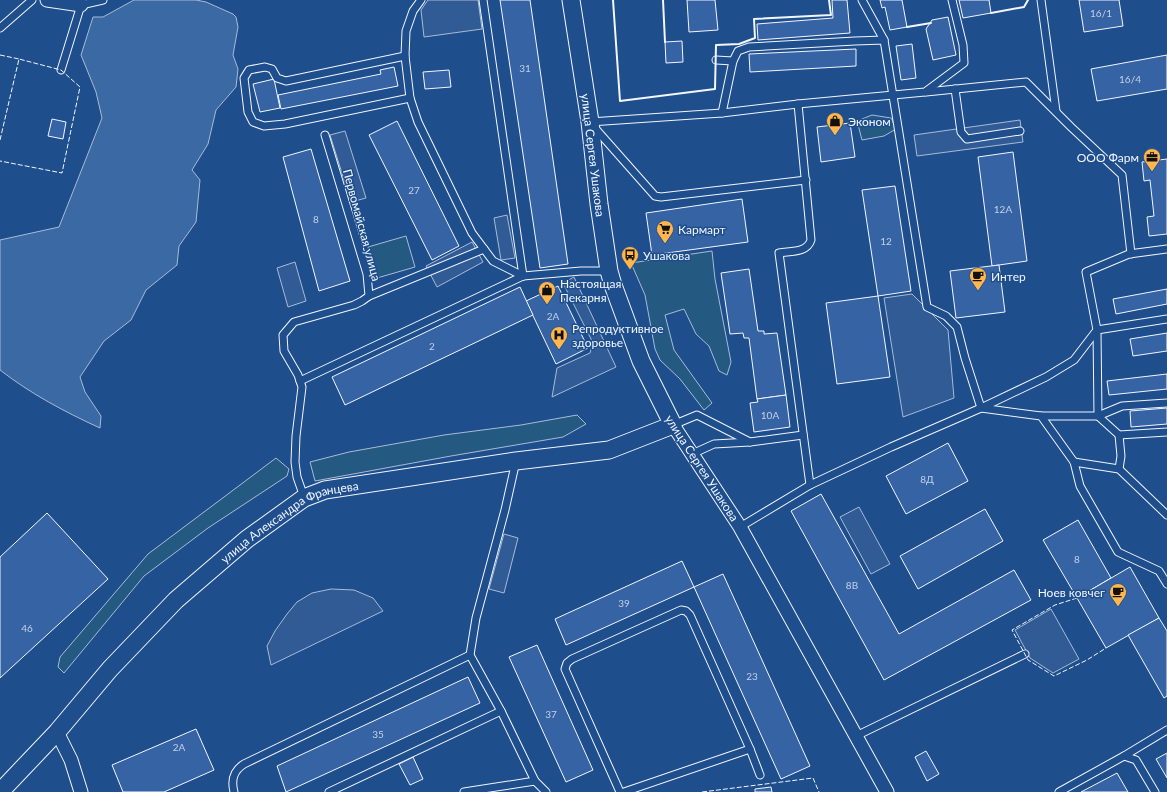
<svg xmlns="http://www.w3.org/2000/svg" width="1167" height="792" viewBox="0 0 1167 792" font-family="Lato,sans-serif">
	<style>
		.green { fill: #245a82; stroke: #a8bbd7 }
		.parking { fill: #305b95; stroke: #a8bbd7 }
		.water { fill: #3b69a3; stroke: #a8bbd7 }
		.building { fill: #3563a3; stroke: #f2f6ff }
		.lines { fill: none; stroke-linecap: round; stroke-linejoin: round }
		.service-casing { stroke: #f2f6ff; stroke-width: 9 }
		.minor-casing { stroke: #f2f6ff; stroke-width: 15 }
		.tertiary-casing { stroke: #f2f6ff; stroke-width: 19 }
		.service { stroke: #1f4e8c; stroke-width: 7 }
		.minor { stroke: #1f4e8c; stroke-width: 13 }
		.tertiary { stroke: #1f4e8c; stroke-width: 17 }
		.fence { stroke: #f2f6ff; stroke-width: 1; stroke-dasharray: 5 2; stroke-linecap: butt }
		.wall { stroke: #f2f6ff; stroke-width: 2 }
		.labels { text-anchor: middle; dominant-baseline: central; stroke-width: 3; stroke-linejoin: round; paint-order: stroke }
		.number-label { font-size: 10px; fill: #c3d1e8 }
		.poi-label { font-size: 12px; fill: #f2f6ff; stroke: #1f4e8c; text-anchor: start }
		.street-label { font-size: 12px; fill: #f2f6ff; stroke: #1f4e8c }
	</style>
	<rect width="100%" height="100%" fill="#1f4e8c"/>
	<g class="green">
		<path d="M872 115 891 118 896 129 884 136 862 140 857 121Z"/>
		<path d="M406 236 415 267 377 278 368 247Z"/>
		<path d="M712 251 715 279 731 362 727 375 719 371 709 346 696 334 684 309 665 315 674 350 712 403 704 410 680 379 660 360 655 349 645 295 631 263Z"/>
		<path d="M577 415 586 424 563 437 451 456 315 481 310 462 349 452 444 435 521 425Z"/>
		<path d="M276 458 289 469 287 476 208 528 144 576 64 673 58 667 60 657 148 554Z"/>
	</g>
	<g class="parking">
		<path d="M428 0H478L482 29 424 37 421 10Z"/>
		<path d="M1020 120 1023 142 917 156 914 135Z"/>
		<path d="M345 131 366 198 351 202 330 135Z"/>
		<path d="M507 215 515 258 501 260 494 218Z"/>
		<path d="M472 242 483 262 437 287 426 266Z"/>
		<path d="M295 262 306 301 288 307 277 268Z"/>
		<path d="M574 277 616 367 552 397 557 368 590 353 593 343 563 283Z"/>
		<path d="M912 294 948 330 954 398 903 417 884 298Z"/>
		<path d="M859 507 890 564 871 574 840 517Z"/>
		<path d="M504 534 518 538 504 593 489 589Z"/>
		<path d="M331 589 354 590 373 598 383 611 271 665 267 646 275 631 287 614 297 602 312 593Z"/>
		<path d="M1051 609 1079 659 1053 673 1030 658 1015 630Z"/>
	</g>
	<path class="water" d="M134 0H196L206 2 233 14 236 17 238 27 233 55 238 69 236 87 216 110 208 144 192 170 200 180 196 222 179 246 177 265 146 290 131 320 104 341 80 377 85 392 101 416 100 428C65 412 31 394 0 370V240L59 227 102 118 96 92 81 55 93 17H103Z"/>
	<g class="building">
		<path d="M500 0H530L568 264 540 268Z"/>
		<path d="M687 0H715L718 30 689 32Z"/>
		<path d="M832 0H847L850 33 758 40 757 24 833 18Z"/>
		<path d="M880 0H902L907 27 890 30 885 7 882 8Z"/>
		<path d="M959 0H989L991 13 963 18Z"/>
		<path d="M1079 0H1119L1123 26 1084 32Z"/>
		<path d="M948 17 956 55 933 60 926 29 932 20Z"/>
		<path d="M682 41 683 62 666 63 665 42Z"/>
		<path d="M912 44 916 78 901 80 896 46Z"/>
		<path d="M856 49V66L750 72 749 54Z"/>
		<path d="M1167 55V89L1097 101 1091 69Z"/>
		<path d="M394 67 398 86 281 109 278 95 381 74 380 70Z"/>
		<path d="M449 70 451 87 425 89 423 72Z"/>
		<path d="M274 79 280 108 260 112 253 84Z"/>
		<path d="M52 119 66 122 63 139 48 136Z"/>
		<path d="M397 121 459 246 432 260 369 135Z"/>
		<path d="M850 123 855 157 821 162 817 127Z"/>
		<path d="M311 149 350 281 319 291 283 157Z"/>
		<path d="M1013 152 1027 261 992 266 978 157Z"/>
		<path d="M1167 159V234L1149 236 1147 217 1154 216 1150 180 1144 181 1142 162Z"/>
		<path d="M895 186 911 291 878 296 862 190Z"/>
		<path d="M742 199 748 242 652 255 646 213Z"/>
		<path d="M999 265 1005 312 956 318 950 271Z"/>
		<path d="M749 269 758 331H764V334L777 333 786 395 757 399 749 338H744L743 333 730 334 721 273Z"/>
		<path d="M558 286 588 348 556 364 526 301Z"/>
		<path d="M520 287 533 315 345 405 332 377Z"/>
		<path d="M1167 289V304L1116 314 1113 299Z"/>
		<path d="M878 296 890 377 837 384 826 303Z"/>
		<path d="M1167 333V351L1133 356 1130 339Z"/>
		<path d="M1167 374V389L1109 395 1107 381Z"/>
		<path d="M786 395 790 427 754 432 750 403 758 402 757 399Z"/>
		<path d="M1167 408V424L1131 427 1130 411Z"/>
		<path d="M948 443 968 481 906 514 886 476Z"/>
		<path d="M821 494 899 634 1014 570 1031 600 884 680 791 511Z"/>
		<path d="M985 509 1003 541 918 589 900 556Z"/>
		<path d="M47 513 108 579 0 678V557Z"/>
		<path d="M1078 520 1111 578 1077 598 1043 540Z"/>
		<path d="M682 561 694 587 566 645 555 619Z"/>
		<path d="M1130 567 1159 618 1106 648 1077 598Z"/>
		<path d="M723 574 810 766 781 779 694 587Z"/>
		<path d="M1159 618 1167 631V696L1164 698 1128 635Z"/>
		<path d="M537 645 593 770 566 782 509 657Z"/>
		<path d="M468 677 480 703 286 792 277 766Z"/>
		<path d="M196 729 214 770 164 792H123L112 765Z"/>
		<path d="M926 751 939 774 927 781 915 757Z"/>
		<path d="M1167 753V778L1156 759Z"/>
		<path d="M413 757 423 779 410 785 399 764Z"/>
		<path d="M1117 773 1128 792H1081Z"/>
		<path d="M771 787 772 792H755V789Z"/>
	</g>
	<g class="lines">
		<defs>
			<g id="service">
				<path d="M421 0 413 11 406 31 405 56 410 98 418 122 472 233 493 261 523 276"/>
				<path d="M483 0 523 276"/>
				<path d="M862 0 884 40"/>
				<path d="M1041 0 1056 111"/>
				<path d="M0 28 32 0"/>
				<path d="M405 56 286 81 277 78 272 69 265 67 249 70 244 78 248 112 253 122 264 126 285 124 410 98"/>
				<path d="M716 60 733 61"/>
				<path d="M61 70 81 5 103 0"/>
				<path d="M955 89 961 132 967 139 1020 131"/>
				<path d="M926 92 1026 82 1071 127 1122 175 1131 254"/>
				<path d="M798 104 811 240C807 253 791 251 779 253L810 485"/>
				<path d="M722 113 733 61 738 51 749 47 855 41 884 40 927 307 946 316 957 327 965 358 981 408 1041 416 1074 462 1080 486 1118 552 1159 571 1167 584"/>
				<path d="M590 122 722 113 798 104 925 92 964 63 963 45 952 0"/>
				<path d="M594 127 655 196 661 197 806 180"/>
				<path d="M369 296 484 249"/>
				<path d="M1167 319 1097 330 1098 416 1119 435 1167 432"/>
				<path d="M300 381 523 276 581 271H609"/>
				<path d="M1041 416H1098L1122 406 1167 403"/>
				<path d="M673 425 697 415 750 442"/>
				<path d="M1119 435 1121 456 1119 469"/>
				<path d="M692 454 714 444 750 442 803 435"/>
				<path d="M516 461 505 510 476 618 470 655 501 711 535 781 546 792"/>
				<path d="M1074 462 1119 469 1167 515"/>
				<path d="M304 497 297 477 295 462 296 436 302 387 298 375 284 351 283 335 294 322 354 305 362 301 369 296 367 274 325 135"/>
				<path d="M740 527 810 485 891 447 981 408 1046 377 1074 360 1097 330 1086 272 1129 254 1167 249"/>
				<path d="M856 736 1025 654"/>
				<path d="M1124 756 1167 730"/>
				<path d="M234 792C231 780 233 771 244 764L470 655"/>
				<path d="M329 792 501 711"/>
				<path d="M464 792 535 781"/>
				<path d="M620 792 565 669 567 663 572 659 681 610 686 611 690 615 750 749 760 775"/>
				<path d="M624 792 750 749"/>
				<path d="M1059 792 1124 756 1136 760 1155 792"/>
			</g>
			<g id="minor">
				<path d="M47 0 81 5"/>
				<path d="M673 425 740 527 887 792"/>
				<path d="M57 732 71 760 81 792"/>
			</g>
			<g id="tertiary">
				<path id="s1" d="M0 792 57 732 110 669 176 600 247 539 304 498 325 490 516 461 609 450 673 425 641 361 613 285 609 271 599 204 590 122 571 0"/>
			</g>
		</defs>
		<use href="#service" class="service-casing"/>
		<use href="#minor" class="minor-casing"/>
		<use href="#tertiary" class="tertiary-casing"/>
		<use href="#service" class="service"/>
		<use href="#minor" class="minor"/>
		<use href="#tertiary" class="tertiary"/>
		<g class="fence">
			<path d="M0 55 19 59"/>
			<path d="M0 140 19 59 61 70 80 87 62 173 0 161"/>
			<path d="M1077 598 1055 605 1012 630 1028 660 1054 676 1087 660 1106 648"/>
			<path d="M702 792 813 778 819 792"/>
		</g>
		<g class="wall">
			<path d="M613 0 620 101 715 89 716 45 739 44 755 38 754 19 831 15 829 0"/>
			<path d="M663 0 665 42"/>
			<path d="M991 13 1024 7 1028 0"/>
			<path d="M907 27 931 23"/>
		</g>
	</g>
	<defs>
		<symbol id="shop-pin" viewBox="-11 -11 22 30"><path d="M0 17L-7.5 6A9.5 9.5 0 1 1 7.5 6Z" fill="#ffb74d" stroke="#1f4e8c"/><path d="M-5-2.5h2.3a2.7 3.5 0 0 1 5.4 0H5L5.5 6h-11ZM-1.5-2.5h3a1.5 2.3 0 0 0-3 0Z" fill="#111"/></symbol>
		<symbol id="office-pin" viewBox="-11 -11 22 30"><path d="M0 17L-7.5 6A9.5 9.5 0 1 1 7.5 6Z" fill="#ffb74d" stroke="#1f4e8c"/><path d="M-6-3h4V-5.5h4V-3h4V5H-6ZM-1-4.5V-3h2v-1.5ZM-6 0V1H6V0Z" fill="#111"/></symbol>
		<symbol id="supermarket-pin" viewBox="-11 -11 22 30"><path d="M0 17L-7.5 6A9.5 9.5 0 1 1 7.5 6Z" fill="#ffb74d" stroke="#1f4e8c"/><path d="M-6-5.5h2.5l.6 2H6L4.5 2H-2.5L-4.4-4H-6ZM-1.5 3.2a1.3 1.3 0 1 0 .1 0ZM3 3.2a1.3 1.3 0 1 0 .1 0Z" fill="#111"/></symbol>
		<symbol id="bus-pin" viewBox="-11 -11 22 30"><path d="M0 17L-7.5 6A9.5 9.5 0 1 1 7.5 6Z" fill="#ffb74d" stroke="#1f4e8c"/><path d="M-5-6H5V4H4V6H2V4H-2V6H-4V4H-5ZM-3.5-4V0h7V-4ZM-3.5 1.2v1.5H-2V1.2ZM2 1.2v1.5H3.5V1.2Z" fill="#111"/></symbol>
		<symbol id="cafe-pin" viewBox="-11 -11 22 30"><path d="M0 17L-7.5 6A9.5 9.5 0 1 1 7.5 6Z" fill="#ffb74d" stroke="#1f4e8c"/><path d="M-5.5-4.5H6V0H3Q3 3.5 0 3.5H-2.5Q-5.5 3.5-5.5 0ZM3-3.2v2h1.7v-2ZM-6 4.5H4V6H-6Z" fill="#111"/></symbol>
		<symbol id="hospital-pin" viewBox="-11 -11 22 30"><path d="M0 17L-7.5 6A9.5 9.5 0 1 1 7.5 6Z" fill="#ffb74d" stroke="#1f4e8c"/><path d="M-5-5h3v3.5h4V-5h3V5h-3V1.5h-4V5h-3Z" fill="#111"/></symbol>
	</defs>
	<g fill-rule="evenodd">
		<use href="#shop-pin" x="825" y="111" width="20" height="27"/>
		<use href="#office-pin" x="1142" y="147" width="20" height="27"/>
		<use href="#supermarket-pin" x="655" y="219" width="20" height="27"/>
		<use href="#bus-pin" x="620" y="245" width="20" height="27"/>
		<use href="#cafe-pin" x="968" y="266" width="20" height="27"/>
		<use href="#shop-pin" x="537" y="280" width="20" height="27"/>
		<use href="#hospital-pin" x="549" y="325" width="20" height="27"/>
		<use href="#cafe-pin" x="1108" y="582" width="20" height="27"/>
	</g>
	<g class="labels">
		<g class="number-label">
			<text x="1101" y="13">16/1</text>
			<text x="525" y="68">31</text>
			<text x="1130" y="79">16/4</text>
			<text x="414" y="190">27</text>
			<text x="1003" y="209">12А</text>
			<text x="316" y="219">8</text>
			<text x="886" y="241">12</text>
			<text x="553" y="316">2А</text>
			<text x="432" y="346">2</text>
			<text x="770" y="415">10А</text>
			<text x="927" y="479">8Д</text>
			<text x="1077" y="559">8</text>
			<text x="852" y="585">8В</text>
			<text x="624" y="603">39</text>
			<text x="27" y="628">46</text>
			<text x="752" y="676">23</text>
			<text x="551" y="714">37</text>
			<text x="378" y="734">35</text>
			<text x="179" y="747">2А</text>
		</g>
		<g class="poi-label">
			<text x="848" y="121">Эконом</text>
			<text x="1139" y="157" text-anchor="end">ООО Фарм</text>
			<text x="678" y="229">Кармарт</text>
			<text x="643" y="255">Ушакова</text>
			<text x="991" y="276">Интер</text>
			<text x="560" y="283">Настоящая<tspan x="560" dy="14">Пекарня</tspan></text>
			<text x="572" y="328">Репродуктивное<tspan x="572" dy="14">здоровье</tspan></text>
			<text x="1105" y="592" text-anchor="end">Ноев ковчег</text>
		</g>
		<g class="street-label">
			<text transform="translate(593 155) rotate(83)">улица Сергея Ушакова</text>
			<text transform="translate(362 225) rotate(75)">Первомайская улица</text>
			<text transform="translate(702 468) rotate(57)">улица Сергея Ушакова</text>
			<text stroke="none"><textPath href="#s1" startOffset="401">улица Александра Францева</textPath></text>
		</g>
	</g>
</svg>
